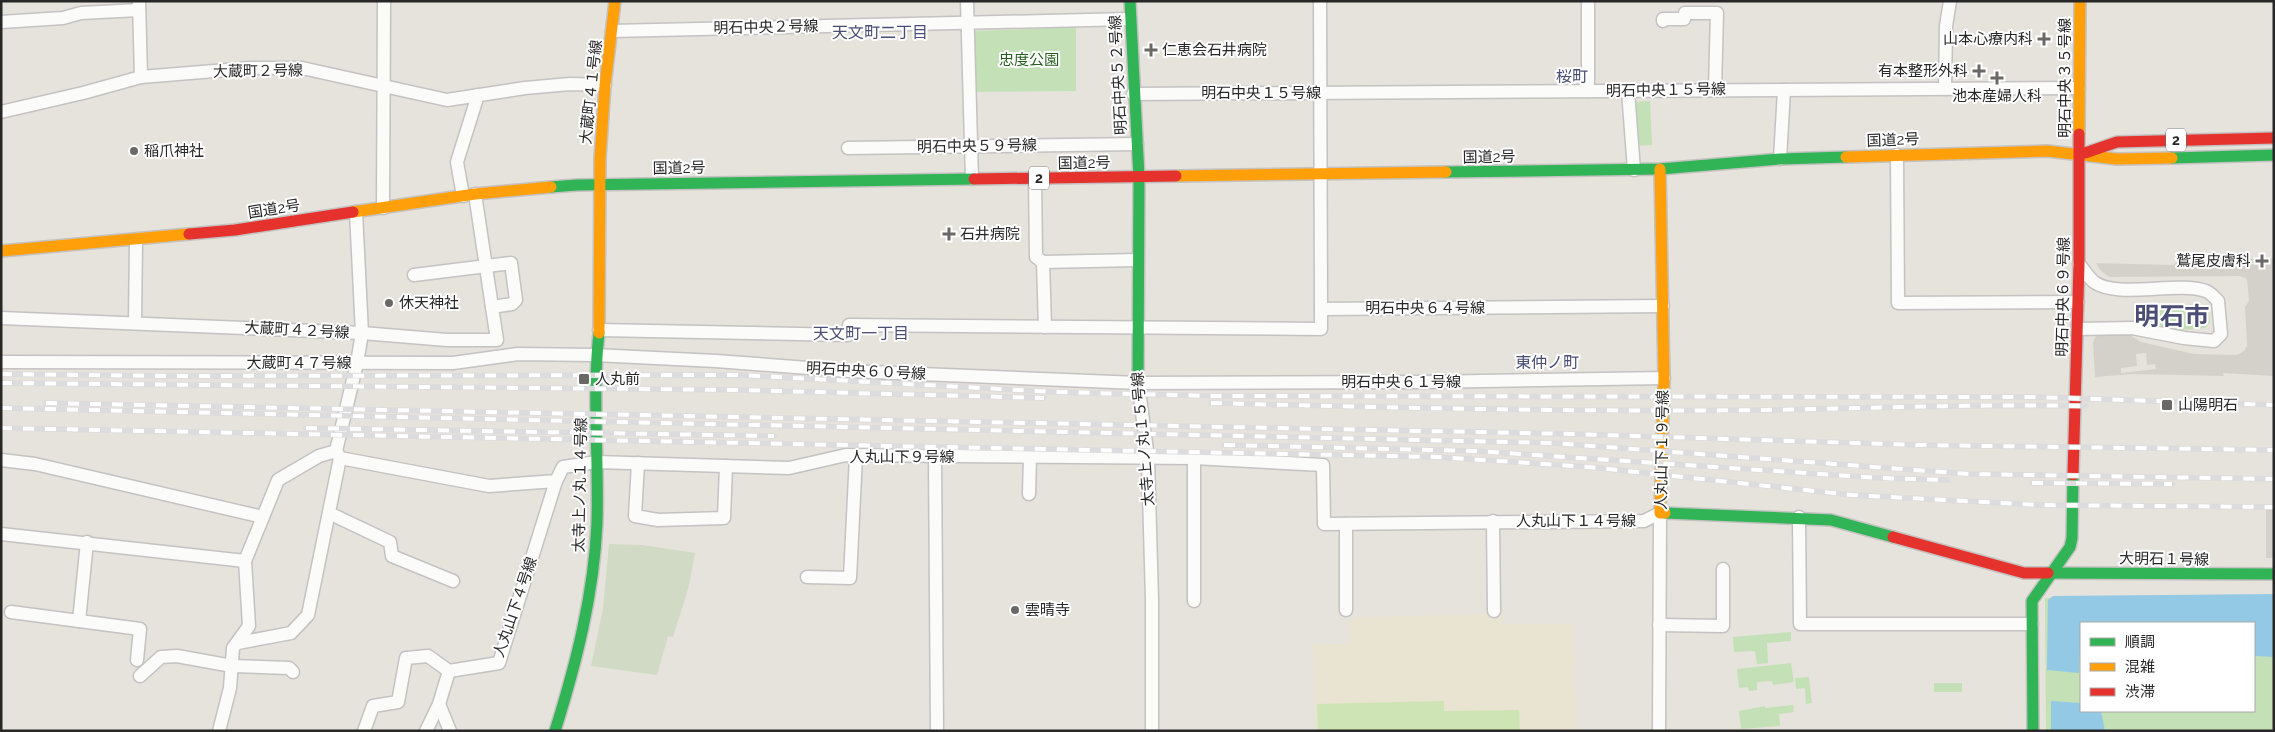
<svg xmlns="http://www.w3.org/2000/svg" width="2275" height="732" viewBox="0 0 2275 732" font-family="Raleway,'Noto Sans JP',sans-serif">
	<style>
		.education { fill: #e9e3d2 }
		.green { fill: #c4e0b6; fill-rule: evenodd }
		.cemetery { fill: #d0dac4 }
		.pitch { fill: #cee4b4 }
		.plaza { fill: #d4d1cb; fill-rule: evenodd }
		.water { fill: #93c9e4 }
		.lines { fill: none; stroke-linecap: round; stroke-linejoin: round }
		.street-casing { stroke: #c4c2c2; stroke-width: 15 }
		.fast-casing { stroke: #c4c2c2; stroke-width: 14 }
		.slow-casing { stroke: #c4c2c2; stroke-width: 14 }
		.jam-casing { stroke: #c4c2c2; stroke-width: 14 }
		.street { stroke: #fbfbfa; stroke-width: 12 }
		.fast { stroke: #30b455; stroke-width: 11 }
		.slow { stroke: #ff9f0a; stroke-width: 11 }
		.jam { stroke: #e5322d; stroke-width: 11 }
		.rail-casing { stroke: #dcdbdd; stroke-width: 5.5 }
		.rail { stroke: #fff; stroke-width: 4; stroke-dasharray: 11; stroke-linecap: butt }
		.poi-dot { fill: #6a6966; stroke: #fff; stroke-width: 2 }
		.labels { text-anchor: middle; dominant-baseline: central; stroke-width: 4; stroke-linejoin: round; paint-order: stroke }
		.shield { fill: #fff; stroke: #686868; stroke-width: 1 }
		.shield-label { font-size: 14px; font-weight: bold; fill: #272727 }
		.street-label { font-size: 15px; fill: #272727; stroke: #fff }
		.poi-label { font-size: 15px; fill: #272727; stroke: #fff; text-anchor: start }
		.park-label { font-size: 15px; fill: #245f1c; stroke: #fff }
		.neighbourhood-label { font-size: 16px; fill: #4a4e75; stroke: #fff }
		.town-label { font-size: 25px; font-weight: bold; fill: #4a4e75; stroke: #fff }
	</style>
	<rect width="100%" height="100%" fill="#e6e3dc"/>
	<path class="education" d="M1503 614V624H1573L1576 731H1315L1313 644H1351L1348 623 1357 617Z"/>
	<g class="green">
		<path d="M1076 27V91L971 92 970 37 975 31Z"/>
		<path d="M1650 101 1652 145 1636 146 1633 102Z"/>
		<path d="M2151 304 2202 305 2209 311 2210 322 2205 328 2181 330 2145 322 2140 316Z"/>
		<path d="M2045 598H2274V731H2046ZM2081 623H2254V711H2081Z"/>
		<path d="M1791 632V641L1767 643 1768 663 1757 664 1755 651 1734 652 1733 637Z"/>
		<path d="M1791 663 1794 682 1773 685 1772 681 1757 682V690L1749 691 1748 687 1739 688 1737 669Z"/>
		<path d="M1809 677 1812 703 1806 704 1805 688 1796 689 1795 678Z"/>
		<rect x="1934" y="683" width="28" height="9"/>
		<path d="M1793 705 1794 712 1779 714 1780 726 1741 729 1739 711 1765 706V708Z"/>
	</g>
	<path class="cemetery" d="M609 544 642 545 695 553 688 589 673 637 668 636 657 675 591 666 603 609Z"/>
	<path class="pitch" d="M1444 701V711L1519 710 1520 731H1318L1317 704Z"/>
	<g class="plaza">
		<path d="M2274 258V376L2223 373 2224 376 2133 374 2095 377 2093 343 2096 335 2102 334 2127 333 2141 342 2194 354 2237 355 2244 351 2247 346 2245 307 2249 301 2247 279 2240 276 2109 277 2100 270 2096 263 2173 265 2180 260ZM2146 353 2147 365 2155 364 2156 369 2121 373V368L2137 366 2136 354Z"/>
		<rect x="2266" y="510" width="8" height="48"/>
	</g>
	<g class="water">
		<path d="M2274 594V657L2254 656V623H2081L2079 673 2047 670 2048 600 2053 596Z"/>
		<path d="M2051 701 2081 703V711H2101L2105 731H2051Z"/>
	</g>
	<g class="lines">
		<defs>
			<g id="street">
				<path d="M139 1 141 77"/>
				<path d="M967 1 972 179"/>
				<path d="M1320 1 1321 309 1663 306"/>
				<path d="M1663 21V19H1684L1685 13H1717L1715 89"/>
				<path d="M1 22 63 18 81 13 139 10"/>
				<path d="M612 31 1130 19"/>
				<path d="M1945 89 1946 26 1950 1"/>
				<path d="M1588 91V1"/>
				<path d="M1628 91 1634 170"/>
				<path d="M1133 94 2079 88"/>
				<path d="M1 112 83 93 141 77 251 68H302L447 100 525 88 570 84 605 85"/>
				<path d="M848 148 1137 144"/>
				<path d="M1897 155 1898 303 2078 302"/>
				<path d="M1780 159 1784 90"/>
				<path d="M1035 178 1036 257 1043 262 1045 327"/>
				<path d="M475 194 492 307"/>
				<path d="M463 196 457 162 478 95"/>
				<path d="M383 208 384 1"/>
				<path d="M1043 262 1137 260"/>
				<path d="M1 318 362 333 447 340H497L492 307 512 304 516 300 511 263 414 275"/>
				<path d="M135 322 136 240"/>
				<path d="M849 325 1321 329V309"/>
				<path d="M2078 329 2132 328 2184 338 2214 341 2221 334 2218 301C2215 298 2211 293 2206 291 2177 281 2117 299 2094 282 2089 278 2084 270 2079 264"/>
				<path d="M599 330 848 335"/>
				<path d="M1 362 453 363 518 354 595 355 716 361 848 371 1138 383 1424 382 1664 378"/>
				<path d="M1138 383 1148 458 1152 600V731"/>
				<path d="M336 451 340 458 489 486 556 481 563 467 597 462 789 468 846 455 1194 458 1323 465 1324 524 1644 521 1660 513 1659 731"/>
				<path d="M935 457 937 731"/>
				<path d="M1194 458V601"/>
				<path d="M1 460 35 464 263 517"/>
				<path d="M638 463 635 516 658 520 724 518 726 466"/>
				<path d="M1029 494 1030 457"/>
				<path d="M329 513 390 542 392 556 453 581"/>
				<path d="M1799 517 1800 624H2032"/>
				<path d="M1493 521 1494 611"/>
				<path d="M1346 524V610"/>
				<path d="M1 534 245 561"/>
				<path d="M807 577 850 578 856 456"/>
				<path d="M11 612 140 629 137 660"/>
				<path d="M79 621 87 542"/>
				<path d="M1659 625 1723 626V569"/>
				<path d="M238 643 291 633 308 615 340 458"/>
				<path d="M140 676 161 657 177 656 232 666 289 668 293 672"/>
				<path d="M439 704 450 731"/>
				<path d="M219 731 230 688 233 648 249 626 245 561 263 517 278 480 319 456 336 451 357 363 362 333 356 212"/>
				<path d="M364 731 373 706 398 702 406 658 428 656 449 671 499 663 556 481"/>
				<path d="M426 731 439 704 449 671"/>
			</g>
			<g id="fast">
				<path d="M1130 1 1139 177 1138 383"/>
				<path d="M2172 158 2274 155"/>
				<path d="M1446 172 1660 169 1780 159 1846 157"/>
				<path d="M551 187 577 185 974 179"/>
				<path d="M1665 513 1831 520 1893 537"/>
				<path d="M2048 573 2274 574"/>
				<path d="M555 731C576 664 594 594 597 523 599 459 592 396 599 333"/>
				<path d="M2033 731 2032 601 2070 547 2072 538 2073 475"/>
			</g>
			<g id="slow">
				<path d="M2079 134 2080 1"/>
				<path d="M1846 157 2047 151 2117 159 2172 158"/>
				<path d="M1660 169 1664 378 1660 513H1665"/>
				<path d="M1176 176 1446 172"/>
				<path d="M353 212 475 194 551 187"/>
				<path d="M1 251 189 234"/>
				<path d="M599 333 600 159 605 85 615 1"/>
			</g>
			<g id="jam">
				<path d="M2085 153 2117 142 2274 138"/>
				<path d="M974 179 1176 176"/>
				<path d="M189 234 235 230 353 212"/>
				<path d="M2073 475 2079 264V134"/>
				<path d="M1893 537 2024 573H2048"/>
			</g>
		</defs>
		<use href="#street" class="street-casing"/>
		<use href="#fast" class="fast-casing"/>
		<use href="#slow" class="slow-casing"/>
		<use href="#jam" class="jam-casing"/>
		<use href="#street" class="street"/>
		<use href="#fast" class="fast"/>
		<use href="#slow" class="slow"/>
		<use href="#jam" class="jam"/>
		<defs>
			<g id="rail">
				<path d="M1 374 167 376 739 375 1055 392 1214 396 2035 397 2274 405"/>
				<path d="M1 383 740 390 1044 398"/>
				<path d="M46 403 1572 434 1918 445 2274 450"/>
				<path d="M1211 403C1396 408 1580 412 1765 410 1872 408 1979 404 2086 406"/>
				<path d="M1 408 1552 443 1969 474 2274 479"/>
				<path d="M1 428 1438 457 1589 467 1852 495 2039 505 2274 507"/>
				<path d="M306 428 774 436"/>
				<path d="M1224 445 1476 451 1880 478 1947 480"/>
				<path d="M2032 483 2172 484"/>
			</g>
		</defs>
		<use href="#rail" class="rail-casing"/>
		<use href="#rail" class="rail"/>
	</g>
	<g class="poi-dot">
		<path d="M2041.5 31.5h5v5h5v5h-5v5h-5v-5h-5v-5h5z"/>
		<path d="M1148.5 42.5h5v5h5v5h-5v5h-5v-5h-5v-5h5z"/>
		<path d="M1976.5 63.5h5v5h5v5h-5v5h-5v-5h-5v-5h5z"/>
		<path d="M1994.5 70.5h5v5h5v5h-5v5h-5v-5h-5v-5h5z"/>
		<circle cx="134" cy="151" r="5"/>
		<path d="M946.5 226.5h5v5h5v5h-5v5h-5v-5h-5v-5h5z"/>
		<path d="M2259.5 253.5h5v5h5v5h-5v5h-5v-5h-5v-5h5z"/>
		<circle cx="389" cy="303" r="5"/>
		<rect x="578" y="373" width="12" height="12" rx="2.5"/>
		<rect x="2161" y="399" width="12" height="12" rx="2.5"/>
		<circle cx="1015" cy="610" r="5"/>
	</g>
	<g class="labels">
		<g class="shield">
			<rect x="2166" y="128.5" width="20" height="23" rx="4"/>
			<rect x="1029" y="166.5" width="20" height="23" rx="4"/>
		</g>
		<g class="shield-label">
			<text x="2176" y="140">2</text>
			<text x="1039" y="178">2</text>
		</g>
		<g class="street-label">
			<text transform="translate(766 27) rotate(-1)">明石中央２号線</text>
			<text transform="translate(258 71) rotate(-1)">大蔵町２号線</text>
			<text transform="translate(1118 75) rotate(-93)">明石中央５２号線</text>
			<text transform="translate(2065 78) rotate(-90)">明石中央３５号線</text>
			<text transform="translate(1666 90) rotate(-1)">明石中央１５号線</text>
			<text transform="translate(591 92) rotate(-84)">大蔵町４１号線</text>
			<text x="1261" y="93">明石中央１５号線</text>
			<text transform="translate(1893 140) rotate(-2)">国道2号</text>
			<text transform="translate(977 146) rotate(-1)">明石中央５９号線</text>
			<text transform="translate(1489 157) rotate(-1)">国道2号</text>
			<text transform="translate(1084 163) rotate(-1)">国道2号</text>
			<text transform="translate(679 168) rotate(-1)">国道2号</text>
			<text transform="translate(274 209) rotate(-9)">国道2号</text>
			<text transform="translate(2063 297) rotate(-89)">明石中央６９号線</text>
			<text x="1425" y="308">明石中央６４号線</text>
			<text transform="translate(297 330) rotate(3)">大蔵町４２号線</text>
			<text x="299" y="363">大蔵町４７号線</text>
			<text transform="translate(866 371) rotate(3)">明石中央６０号線</text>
			<text x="1401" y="382">明石中央６１号線</text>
			<text transform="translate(1143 439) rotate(-95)">太寺上ノ丸１５号線</text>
			<text transform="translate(1662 450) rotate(-89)">人丸山下１９号線</text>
			<text x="902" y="457">人丸山下９号線</text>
			<text transform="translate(580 485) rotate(-89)">太寺上ノ丸１４号線</text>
			<text x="1576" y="521">人丸山下１４号線</text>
			<text transform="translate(2164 559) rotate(1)">大明石１号線</text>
			<text transform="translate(515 607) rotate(-71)">人丸山下４号線</text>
		</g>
		<g class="poi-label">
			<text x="2033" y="39" text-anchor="end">山本心療内科</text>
			<text x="1162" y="50">仁恵会石井病院</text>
			<text x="1968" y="71" text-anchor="end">有本整形外科</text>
			<text x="1997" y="96" text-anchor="middle">池本産婦人科</text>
			<text x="144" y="151">稲爪神社</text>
			<text x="960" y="234">石井病院</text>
			<text x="2251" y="261" text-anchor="end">鷲尾皮膚科</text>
			<text x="399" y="303">休天神社</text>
			<text x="595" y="379">人丸前</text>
			<text x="2178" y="405">山陽明石</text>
			<text x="1025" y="610">雲晴寺</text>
		</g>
		<g class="park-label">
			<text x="1029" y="60">忠度公園</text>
		</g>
		<g class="neighbourhood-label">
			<text x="880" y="32">天文町二丁目</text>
			<text x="1572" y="76">桜町</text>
			<text x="861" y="333">天文町一丁目</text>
			<text x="1547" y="362">東仲ノ町</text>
		</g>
		<g class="town-label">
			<text x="2172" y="316">明石市</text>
		</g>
	</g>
	<rect width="2275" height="732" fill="none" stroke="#272727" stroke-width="5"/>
	<rect x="2080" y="622" width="175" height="90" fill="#ffffff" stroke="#a9a9a9"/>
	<rect x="2090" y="638" width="25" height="8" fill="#30b455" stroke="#a9a9a9"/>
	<text x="2125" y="647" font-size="15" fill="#272727">順調</text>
	<rect x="2090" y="663" width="25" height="8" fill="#ff9f0a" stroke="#a9a9a9"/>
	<text x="2125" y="672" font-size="15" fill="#272727">混雑</text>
	<rect x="2090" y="688" width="25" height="8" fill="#e5322d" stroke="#a9a9a9"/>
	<text x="2125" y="697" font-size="15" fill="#272727">渋滞</text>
</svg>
